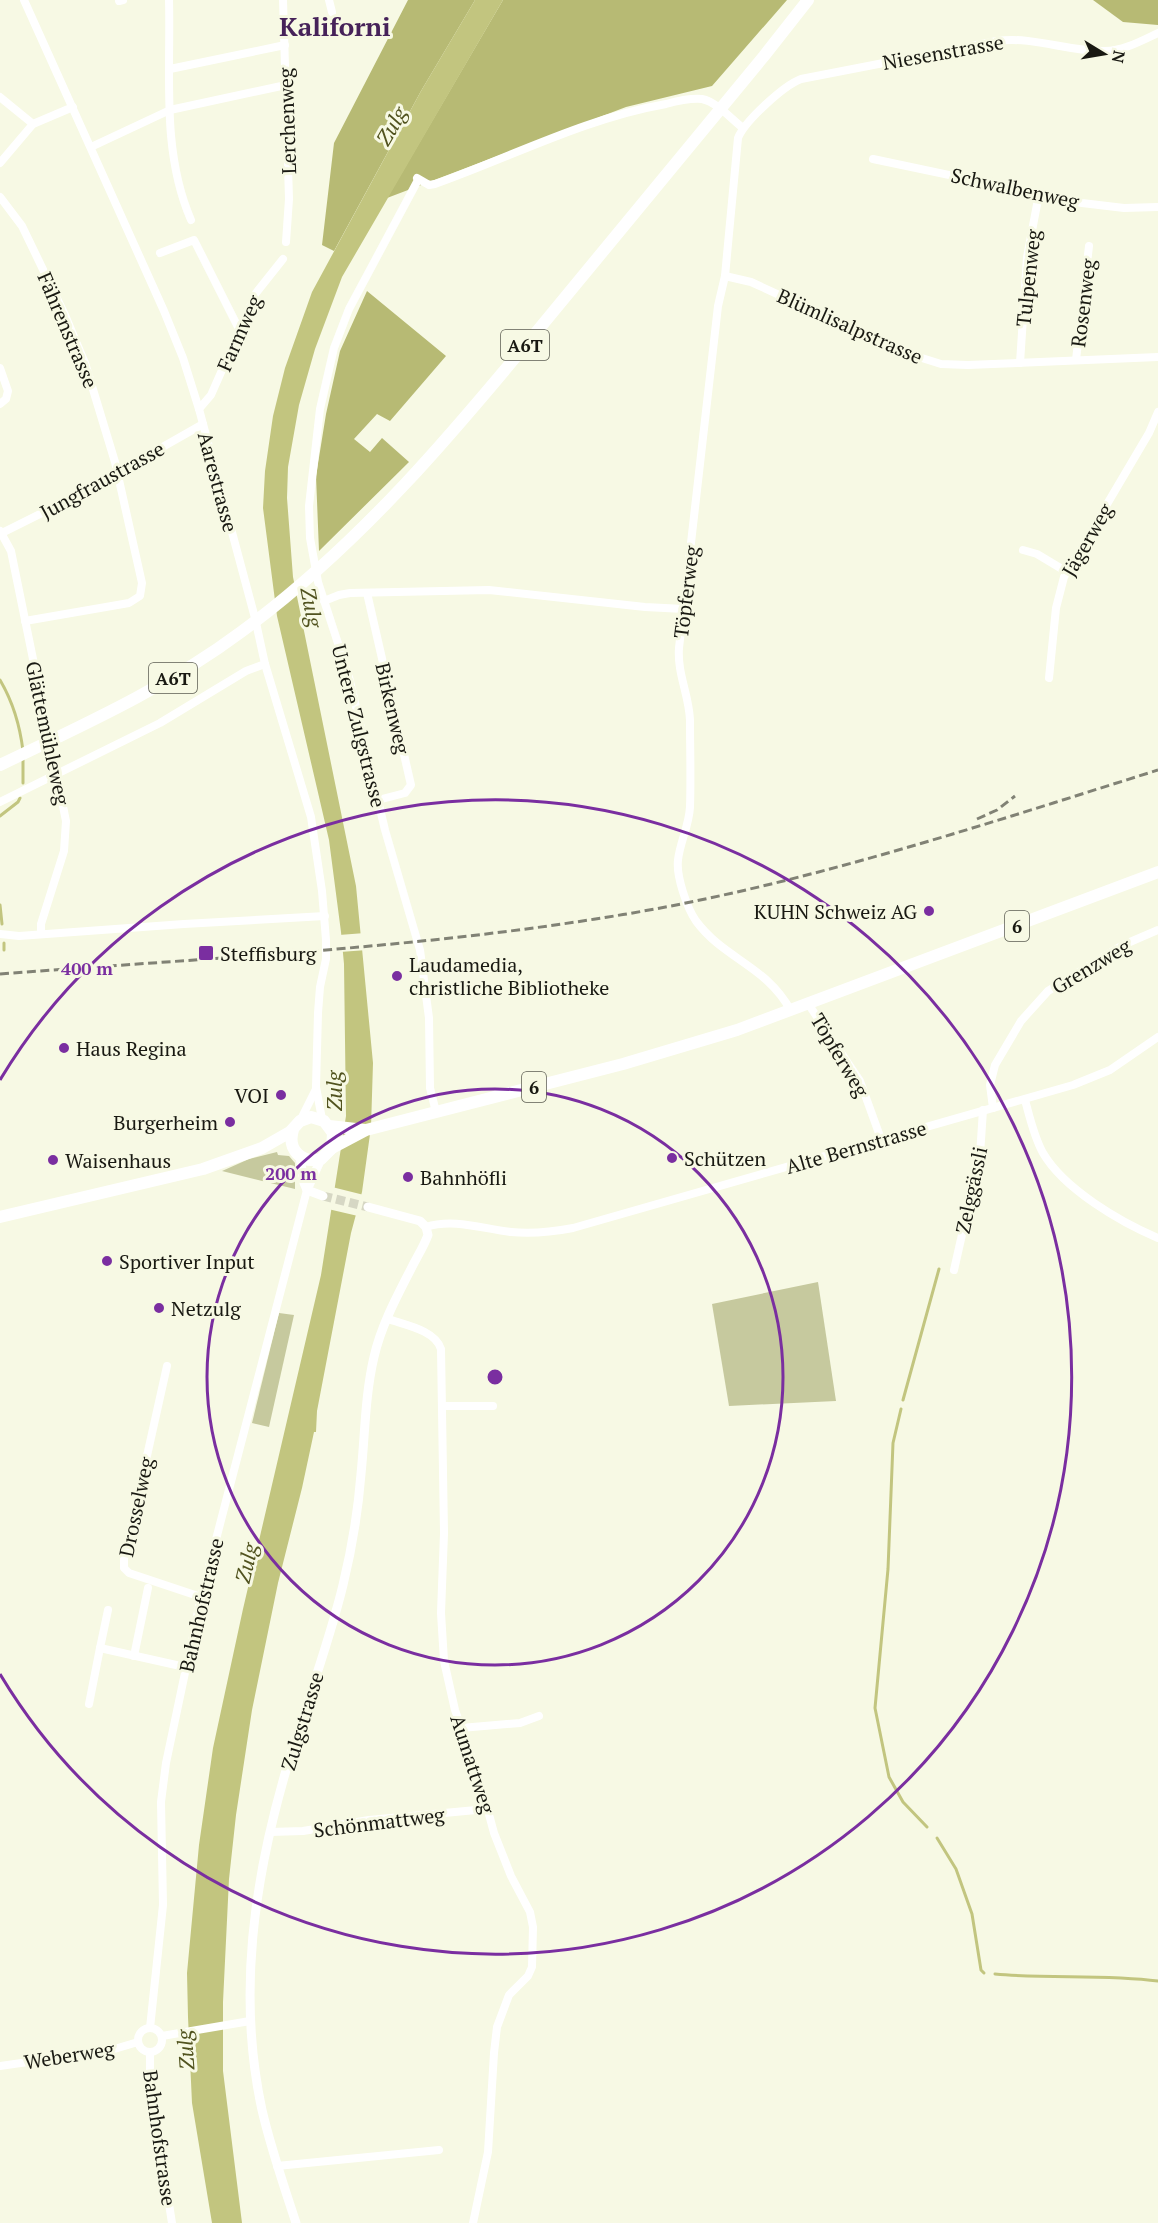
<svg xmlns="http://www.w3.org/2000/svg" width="1158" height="2223" viewBox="0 0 1158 2223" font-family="'PT Serif',serif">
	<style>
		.green { fill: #c6c99e }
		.forest { fill: #b7ba74 }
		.water { fill: #c2c57f }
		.pier { fill: #f7f9e4 }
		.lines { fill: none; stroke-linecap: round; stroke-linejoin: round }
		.stream { stroke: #c2c57f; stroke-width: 3 }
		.tertiary-tunnel { stroke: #d6d7c4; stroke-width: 9; stroke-dasharray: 9 4.5; stroke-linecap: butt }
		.minor { stroke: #fff; stroke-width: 8 }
		.tertiary { stroke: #fff; stroke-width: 9 }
		.primary { stroke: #fff; stroke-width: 12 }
		.trunk { stroke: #fff; stroke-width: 12 }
		.rail { stroke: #818275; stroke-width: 3; stroke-dasharray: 9 4.5; stroke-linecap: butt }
		.ring { fill: none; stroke: #7a2ea0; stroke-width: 3 }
		.poi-dot { fill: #7a2ea0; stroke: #f7f9e4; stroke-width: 2 }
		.labels { text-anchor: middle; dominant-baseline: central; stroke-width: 6; stroke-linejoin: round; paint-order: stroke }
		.shield { fill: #f7f9e4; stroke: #5c5c51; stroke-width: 1.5 }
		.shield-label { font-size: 18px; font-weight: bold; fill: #191912 }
		.street-label { font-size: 20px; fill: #191912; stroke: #f7f9e4 }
		.poi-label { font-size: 20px; fill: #191912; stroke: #f7f9e4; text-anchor: start }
		.water-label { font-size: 21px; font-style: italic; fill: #51531f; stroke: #f7f9e4 }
		.district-label { font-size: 26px; font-weight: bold; fill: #462259; stroke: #f7f9e4 }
		.centre { fill: #7a2ea0; stroke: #f7f9e4; stroke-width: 3 }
		.ring-label { font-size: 18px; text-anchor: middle; font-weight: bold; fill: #7a2ea0; stroke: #f7f9e4; stroke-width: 6; stroke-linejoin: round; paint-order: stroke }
	</style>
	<rect width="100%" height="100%" fill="#f7f9e4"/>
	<g class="green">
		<path d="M277 1152 278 1155 289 1156 295 1163V1189L222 1171 249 1159Z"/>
		<path d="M818 1282 836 1401 729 1406 712 1304Z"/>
		<path d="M279 1313 294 1315 269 1427 252 1423Z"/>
	</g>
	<g class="forest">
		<path d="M408 0H475L421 91 334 251 322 245 334 143Z"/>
		<path d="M503 0H787L712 86 626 107 387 198Z"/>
		<path d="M1093 0H1158V25L1123 22Z"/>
		<path d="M367 291 446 356 390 421 377 414 354 439 370 452 382 438 409 462 319 551 316 476 326 414 340 351Z"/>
	</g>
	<path class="water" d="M475 0H503L342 277 315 349 299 405 288 467 287 498 293 577 356 886 373 1063 371 1127 362 1192 351 1233 317 1411 316 1432H314L302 1488 278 1583 252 1710 236 1815 229 1879 223 2002V2071L242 2223H212L192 2103 188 2017 187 1973 199 1845 213 1748 243 1609 321 1275 346 1116 344 964 341 932 329 840 277 616 263 508 265 471 273 416 285 368 312 292 421 91Z"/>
	<g class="pier">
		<path d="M365 933 367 950 340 952 339 935Z"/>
		<path d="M332 1187 364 1195 358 1216 328 1209Z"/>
	</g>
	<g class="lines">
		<g class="stream">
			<path d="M0 680C13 702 20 726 23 751"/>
			<path d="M23 783V758"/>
			<path d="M0 816 18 802 20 798"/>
			<path d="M0 905 2 924"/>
			<path d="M4 950V943"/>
			<path d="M903 1400 939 1269"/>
			<path d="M901 1409 893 1443 888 1569 875 1708 889 1777 903 1802 927 1827"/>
			<path d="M937 1838 956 1869 972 1914 981 1970 984 1973"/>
			<path d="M995 1974C1049 1979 1104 1974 1158 1981"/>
		</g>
		<path class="tertiary-tunnel" d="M323 1196 368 1207"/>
		<g class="minor">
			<path d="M24 0 164 311 183 358 199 409 255 618 265 664 311 817 322 891 326 940V959L320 987 318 1013 316 1087 322 1119"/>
			<path d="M169 0C171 73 161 151 191 220"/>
			<path d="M283 0 289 199 286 242"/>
			<path d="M329 0 332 12"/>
			<path d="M119 1 123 0"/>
			<path d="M170 69 285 45"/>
			<path d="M0 97 33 124"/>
			<path d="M91 147 170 110 286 85"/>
			<path d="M873 159 1082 203 1124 208 1158 207"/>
			<path d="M0 163 33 124 73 107"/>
			<path d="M417 178 429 185 435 184C511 157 586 118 666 104 677 101 690 98 702 99 717 102 732 120 743 128"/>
			<path d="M418 180 349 309 334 348 320 409 309 506 310 538 318 582 349 677 385 830 420 950 429 1018 430 1088 436 1112"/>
			<path d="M0 197 22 226 65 315 85 363 115 462 142 583 140 596 129 603 25 621"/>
			<path d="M160 253 194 240 240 331"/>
			<path d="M725 276 751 282 906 353 941 364 968 365 1158 357"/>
			<path d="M1076 360 1089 246"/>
			<path d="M1020 363 1027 257 1039 194"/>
			<path d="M0 368 8 391 6 399 0 404"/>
			<path d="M199 409 211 395 256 293 283 259"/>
			<path d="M0 531 11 551 66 821 64 851 41 924V934"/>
			<path d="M0 534 80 494 203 424"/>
			<path d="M1023 550 1037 554 1067 572"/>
			<path d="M367 593 411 785 405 793 378 800"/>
			<path d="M324 601 339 595 350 593 489 590 645 607 684 609"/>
			<path d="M1049 678 1056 608 1064 577 1149 433 1158 412"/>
			<path d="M0 802 160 723 246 671 265 664"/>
			<path d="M0 934 19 936 184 924 325 916"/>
			<path d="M809 1005 860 1081 881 1139"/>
			<path d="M791 1011C766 965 725 960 696 921 687 908 676 876 678 860 680 842 689 826 690 807 691 778 690 749 690 720 689 695 677 673 679 648L718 306 725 276 738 138C745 121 783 86 801 79L997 41C1035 36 1068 52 1105 51 1123 51 1141 41 1158 33"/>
			<path d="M1025 1100C1030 1118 1034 1137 1043 1153 1064 1189 1120 1222 1158 1238"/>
			<path d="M993 1108 990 1085 995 1065 1021 1021 1048 991 1123 945 1158 930"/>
			<path d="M300 1121 316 1089"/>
			<path d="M426 1227C454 1218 483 1229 511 1232 532 1234 552 1232 573 1228L1073 1085 1110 1070 1158 1037"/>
			<path d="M954 1270 980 1155 983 1110"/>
			<path d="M388 1319C405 1325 435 1330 441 1349L444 1533 441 1613 444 1661 455 1710 480 1781 494 1833 511 1876 530 1912 533 1927 532 1967 528 1976 509 1995 497 2027 494 2053 488 2152 473 2223"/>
			<path d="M167 1366 124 1559V1568L129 1573 201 1597"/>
			<path d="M443 1406H493"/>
			<path d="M108 1610 100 1648 185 1667"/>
			<path d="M134 1656 148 1588"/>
			<path d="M89 1704 100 1648"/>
			<path d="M461 1728 520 1723 539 1716"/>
			<path d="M270 1832 303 1831 369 1820 487 1809"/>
			<circle cx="150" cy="2040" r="12"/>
			<path d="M150 2028 163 1905 161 1802 166 1763 201 1597 307 1190"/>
			<path d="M162 2036 250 2021"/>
			<path d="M150 2053V2081L172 2223"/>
			<path d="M0 2066 111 2050 138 2042"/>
			<path d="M277 2166 439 2150"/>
		</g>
		<g class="tertiary">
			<path d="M300 1157 304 1183 307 1190 323 1196"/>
			<path d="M307 1190 321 1159"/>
			<path d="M296 2223C284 2186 271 2149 262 2110 237 1995 254 1879 287 1767 305 1706 328 1647 343 1585 352 1548 358 1512 361 1474 365 1435 365 1395 374 1357 381 1326 397 1296 412 1267 417 1257 424 1246 428 1235L426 1227 420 1221 368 1207"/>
		</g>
		<g class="primary">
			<path d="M329 1126 365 1130"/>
			<path d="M332 1148 366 1130 623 1064 737 1030 1158 872"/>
			<path d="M0 1217 203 1169 262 1148 290 1132 300 1121 311 1117 324 1121 333 1133 332 1148 321 1159C301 1164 287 1149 293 1130"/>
		</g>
		<path class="trunk" d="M0 765C83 725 166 688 241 632 360 545 455 431 548 318 620 230 692 143 764 56L808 0"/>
		<g class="rail">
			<path d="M977 819 997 810 1015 796"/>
			<path d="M0 974C218 957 439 948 655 909 827 877 992 822 1158 770"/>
		</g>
	</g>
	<g class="ring">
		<circle cx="495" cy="1377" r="288"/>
		<path d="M0 1080A577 577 0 1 1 0 1674"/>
	</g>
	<g class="poi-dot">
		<circle cx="929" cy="911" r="6"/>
		<rect x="198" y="945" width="16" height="16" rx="3"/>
		<circle cx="397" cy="976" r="6"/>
		<circle cx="64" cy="1048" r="6"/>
		<circle cx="281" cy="1095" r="6"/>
		<circle cx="230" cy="1122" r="6"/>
		<circle cx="672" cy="1158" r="6"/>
		<circle cx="53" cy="1160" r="6"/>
		<circle cx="408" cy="1177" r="6"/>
		<circle cx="107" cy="1261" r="6"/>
		<circle cx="159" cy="1308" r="6"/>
	</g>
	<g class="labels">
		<g class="shield">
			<rect x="501" y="330" width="48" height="30" rx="4.5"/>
			<rect x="149" y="663" width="48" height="30" rx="4.5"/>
			<rect x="1005" y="911" width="24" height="30" rx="4.5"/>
			<rect x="522" y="1072" width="24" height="30" rx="4.5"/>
		</g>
		<g class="shield-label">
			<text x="525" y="345">A6T</text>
			<text x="173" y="678">A6T</text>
			<text x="1017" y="926">6</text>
			<text x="534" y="1087">6</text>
		</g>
		<g class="street-label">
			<text transform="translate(943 52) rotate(-10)">Niesenstrasse</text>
			<text transform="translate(287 121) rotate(-92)">Lerchenweg</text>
			<text transform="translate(1015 188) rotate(12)">Schwalbenweg</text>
			<text transform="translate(1028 278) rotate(-84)">Tulpenweg</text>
			<text transform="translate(1083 303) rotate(-83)">Rosenweg</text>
			<text transform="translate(850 326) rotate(24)">Blümlisalpstrasse</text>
			<text transform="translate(68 330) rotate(67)">Fährenstrasse</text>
			<text transform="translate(239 333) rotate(-66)">Farmweg</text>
			<text transform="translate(102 480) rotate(-29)">Jungfraustrasse</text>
			<text transform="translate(218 482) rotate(75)">Aarestrasse</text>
			<text transform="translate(1087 540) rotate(-60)">Jägerweg</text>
			<text transform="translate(686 592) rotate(-83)">Töpferweg</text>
			<text transform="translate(393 708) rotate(77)">Birkenweg</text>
			<text transform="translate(359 726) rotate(76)">Untere Zulgstrasse</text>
			<text transform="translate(48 733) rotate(78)">Glättemühleweg</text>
			<text transform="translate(1091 966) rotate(-31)">Grenzweg</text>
			<text transform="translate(840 1055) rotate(59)">Töpferweg</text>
			<text transform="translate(856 1147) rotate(-16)">Alte Bernstrasse</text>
			<text transform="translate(971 1190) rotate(-78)">Zelggässli</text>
			<text transform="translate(136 1507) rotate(-78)">Drosselweg</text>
			<text transform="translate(201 1605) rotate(-77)">Bahnhofstrasse</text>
			<text transform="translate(302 1721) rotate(-73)">Zulgstrasse</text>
			<text transform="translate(473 1764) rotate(72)">Aumattweg</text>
			<text transform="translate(379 1822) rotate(-7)">Schönmattweg</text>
			<text transform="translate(69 2055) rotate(-9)">Weberweg</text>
			<text transform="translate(160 2138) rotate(82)">Bahnhofstrasse</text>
		</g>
		<g class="poi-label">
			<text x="917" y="911" text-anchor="end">KUHN Schweiz AG</text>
			<text x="220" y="953">Steffisburg</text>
			<text x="409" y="964">Laudamedia,<tspan x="409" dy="23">christliche Bibliotheke</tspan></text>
			<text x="76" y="1048">Haus Regina</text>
			<text x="269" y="1095" text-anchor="end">VOI</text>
			<text x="218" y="1122" text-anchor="end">Burgerheim</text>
			<text x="684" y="1158">Schützen</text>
			<text x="65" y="1160">Waisenhaus</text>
			<text x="420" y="1177">Bahnhöfli</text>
			<text x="119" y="1261">Sportiver Input</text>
			<text x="171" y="1308">Netzulg</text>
		</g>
		<g class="water-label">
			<text transform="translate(391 126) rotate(-60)">Zulg</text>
			<text transform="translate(312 607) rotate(79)">Zulg</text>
			<text transform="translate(334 1091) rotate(-90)">Zulg</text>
			<text transform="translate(246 1563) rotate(-77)">Zulg</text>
			<text transform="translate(185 2050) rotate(-94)">Zulg</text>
		</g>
		<g class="district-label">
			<text x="335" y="26">Kaliforni</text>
		</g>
	</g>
	<circle cx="495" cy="1377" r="9" class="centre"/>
	<g class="ring-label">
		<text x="87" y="975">400 m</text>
		<text x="291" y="1180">200 m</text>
	</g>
	<g transform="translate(1104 54) rotate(101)" stroke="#f7f9e4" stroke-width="4.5" paint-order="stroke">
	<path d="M0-4.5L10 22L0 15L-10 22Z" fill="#191912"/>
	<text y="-9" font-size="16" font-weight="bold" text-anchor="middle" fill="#191912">N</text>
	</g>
</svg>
